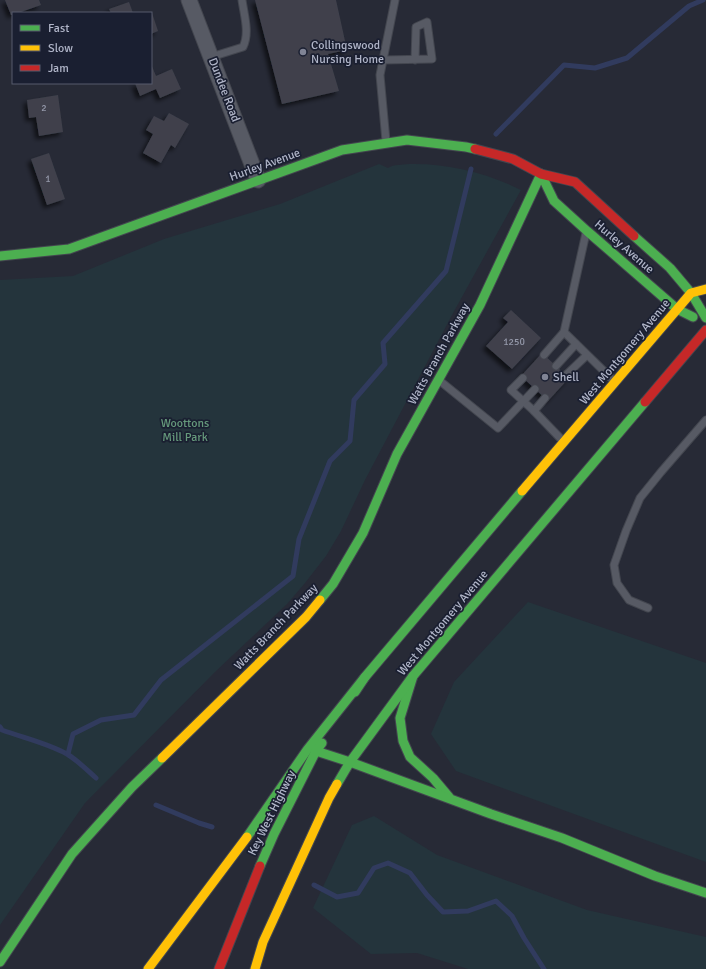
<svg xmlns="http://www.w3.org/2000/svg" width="706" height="969" viewBox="0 0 706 969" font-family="Signika,sans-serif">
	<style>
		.green { fill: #24343c }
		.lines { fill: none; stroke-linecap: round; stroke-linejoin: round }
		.stream { stroke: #313b5e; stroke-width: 5 }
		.building { fill: #3f414c; filter: url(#shadow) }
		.lane-casing { stroke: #43464f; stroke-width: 9 }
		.street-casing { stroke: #43464f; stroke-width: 17 }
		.fast-casing { stroke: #43464f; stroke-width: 11 }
		.slow-casing { stroke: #43464f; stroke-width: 11 }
		.jam-casing { stroke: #43464f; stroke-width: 11 }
		.lane { stroke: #575a64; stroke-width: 7 }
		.street { stroke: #575a64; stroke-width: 15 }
		.fast { stroke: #4caf50; stroke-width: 9 }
		.slow { stroke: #ffc107; stroke-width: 9 }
		.jam { stroke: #c62828; stroke-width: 9 }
		.poi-dot { fill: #808495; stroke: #1a1f31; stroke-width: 1.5 }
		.labels { text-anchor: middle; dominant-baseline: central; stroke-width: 3.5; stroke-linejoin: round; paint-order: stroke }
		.number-label { font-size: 10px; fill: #9498a9 }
		.poi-label { font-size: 12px; fill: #b0b5c8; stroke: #1a1f31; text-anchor: start }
		.street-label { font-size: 12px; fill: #b0b5c8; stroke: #1a1f31 }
		.park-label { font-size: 12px; fill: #669a7c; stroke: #1a1f31 }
	</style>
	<defs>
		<filter id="shadow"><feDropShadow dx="-3.5" dy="3.5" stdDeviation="2" flood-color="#0009"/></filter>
	</defs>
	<rect width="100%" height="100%" fill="#272a36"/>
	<g class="green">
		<path d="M379 164 388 168C394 164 402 165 409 164 448 163 487 173 521 190L452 315 365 480 341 531 326 556 305 583 287 604 216 671 85 803 0 925V280L73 276 164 239 280 204Z"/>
		<path d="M528 602 706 663V862L456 771 431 734 454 682Z"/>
		<path d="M374 816 437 855 587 910 706 937V969H468L417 953 371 954 313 908 352 825Z"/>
	</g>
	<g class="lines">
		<g class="stream">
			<path d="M496 134 564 65 595 68 627 58 689 6 703 0"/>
			<path d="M0 727 2 730C24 738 47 743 67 754 77 760 87 770 96 778"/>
			<path d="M68 754 73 734 101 720 134 715 161 680 293 576 299 539 330 461 350 441 354 400 385 364 383 343 446 271 471 169"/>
			<path d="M156 805 199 823 212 827"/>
			<path d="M314 885 337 897 358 893 374 868 388 863 410 873 427 895 443 912 468 911 496 901 512 916 524 938 544 969"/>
		</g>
	</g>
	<g class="building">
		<path d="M5 0H39L41 5 18 13H13V15H11Z"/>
		<path d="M255 0H336L347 50 328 54 339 91 282 104Z"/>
		<path d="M129 2 133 13H111L109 9Z"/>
		<path d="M151 13H152L158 31 151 34Z"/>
		<path d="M151 64 156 76 172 69 181 89 160 98 156 89 140 96 135 83H151Z"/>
		<path d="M58 95 63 132 39 136 36 117 29 118 27 100Z"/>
		<path d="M169 113 189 124 175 148 171 145 161 163 143 153 153 134 146 130 154 116 164 121Z"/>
		<path d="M49 153 65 199 47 205 31 159Z"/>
		<path d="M511 310 541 338 512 369 486 346 508 322 503 318Z"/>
		<path d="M542 353 569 378 548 401 521 376Z"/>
	</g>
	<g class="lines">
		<defs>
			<g id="lane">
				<path d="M211 57 243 47C250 33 244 15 242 0"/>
				<path d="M383 60 395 0"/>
				<path d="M386 141 380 75 383 60 432 59 427 22 416 27 415 60"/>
				<path d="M586 233 564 332 613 380"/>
				<path d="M544 355 564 332"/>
				<path d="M556 366 576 344"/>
				<path d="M566 375 587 355"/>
				<path d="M523 378 511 390 534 411 545 398"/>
				<path d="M440 381 498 428 535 389"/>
				<path d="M534 411 562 440"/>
				<path d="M648 608 629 600 617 583 614 565 626 531 640 498 661 472 706 420"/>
			</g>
			<path id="street" d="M189 0 258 180"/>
			<g id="fast">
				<path d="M541 174 554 201 587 231 677 309 693 317"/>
				<path d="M634 236 670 268 691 293 706 318"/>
				<path d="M0 256 69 249 342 150 407 140 466 147 475 149"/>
				<path d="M320 600 333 584 363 533 397 454 480 305 541 174"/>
				<path d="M413 676 400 718 403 741 410 757 433 778 449 797"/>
				<path d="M355 692 365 677 522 491"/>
				<path d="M316 751 350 762 491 814 562 838 655 876 706 893"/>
				<path d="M337 784 350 762 413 676 645 402"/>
				<path d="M247 837 307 750 365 677"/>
				<path d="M260 866 274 834 316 751 322 743"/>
				<path d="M0 962 72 854 132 787 162 758"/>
			</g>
			<g id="slow">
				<path d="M522 491 691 293 706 289"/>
				<path d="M162 758 306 617 320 600"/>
				<path d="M148 969 247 837"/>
				<path d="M255 969 263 942 329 798 337 784"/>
			</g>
			<g id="jam">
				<path d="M475 149 513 159 541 174 575 182 634 236"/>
				<path d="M645 402 706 330"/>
				<path d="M219 969 260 866"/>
			</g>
		</defs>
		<use href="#lane" class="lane-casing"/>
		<use href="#street" class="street-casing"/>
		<use href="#fast" class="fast-casing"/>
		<use href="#slow" class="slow-casing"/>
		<use href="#jam" class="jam-casing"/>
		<use href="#lane" class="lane"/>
		<use href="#street" class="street"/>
		<use href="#fast" class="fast"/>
		<use href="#slow" class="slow"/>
		<use href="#jam" class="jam"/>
	</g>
	<g class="poi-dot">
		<circle cx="303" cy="52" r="4"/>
		<circle cx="545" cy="377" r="4"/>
	</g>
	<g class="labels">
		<g class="number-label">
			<text x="44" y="108">2</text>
			<text x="48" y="179">1</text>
			<text x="514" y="342">1250</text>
		</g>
		<g class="poi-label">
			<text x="311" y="45">Collingswood<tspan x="311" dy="14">Nursing Home</tspan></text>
			<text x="553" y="377">Shell</text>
		</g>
		<g class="street-label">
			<text transform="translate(224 90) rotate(69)">Dundee Road</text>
			<text transform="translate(265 165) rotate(-20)">Hurley Avenue</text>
			<text transform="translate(624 247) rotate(41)">Hurley Avenue</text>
			<text transform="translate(625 352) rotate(-50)">West Montgomery Avenue</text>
			<text transform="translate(439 354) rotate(-61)">Watts Branch Parkway</text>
			<text transform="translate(443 623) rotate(-50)">West Montgomery Avenue</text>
			<text transform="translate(276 627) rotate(-46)">Watts Branch Parkway</text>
			<text transform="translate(272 813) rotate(-64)">Key West Highway</text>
		</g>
		<g class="park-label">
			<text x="185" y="423">Woottons<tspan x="185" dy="14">Mill Park</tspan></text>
		</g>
	</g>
	<rect x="12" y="12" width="140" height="72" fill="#1a1f31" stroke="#565b6d"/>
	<rect x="20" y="25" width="20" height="6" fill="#4caf50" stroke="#565b6d"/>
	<text x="48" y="32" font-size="12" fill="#b0b5c8">Fast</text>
	<rect x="20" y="45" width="20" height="6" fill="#ffc107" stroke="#565b6d"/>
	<text x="48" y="52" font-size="12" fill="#b0b5c8">Slow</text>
	<rect x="20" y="65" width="20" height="6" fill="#c62828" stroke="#565b6d"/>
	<text x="48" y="72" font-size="12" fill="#b0b5c8">Jam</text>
</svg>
